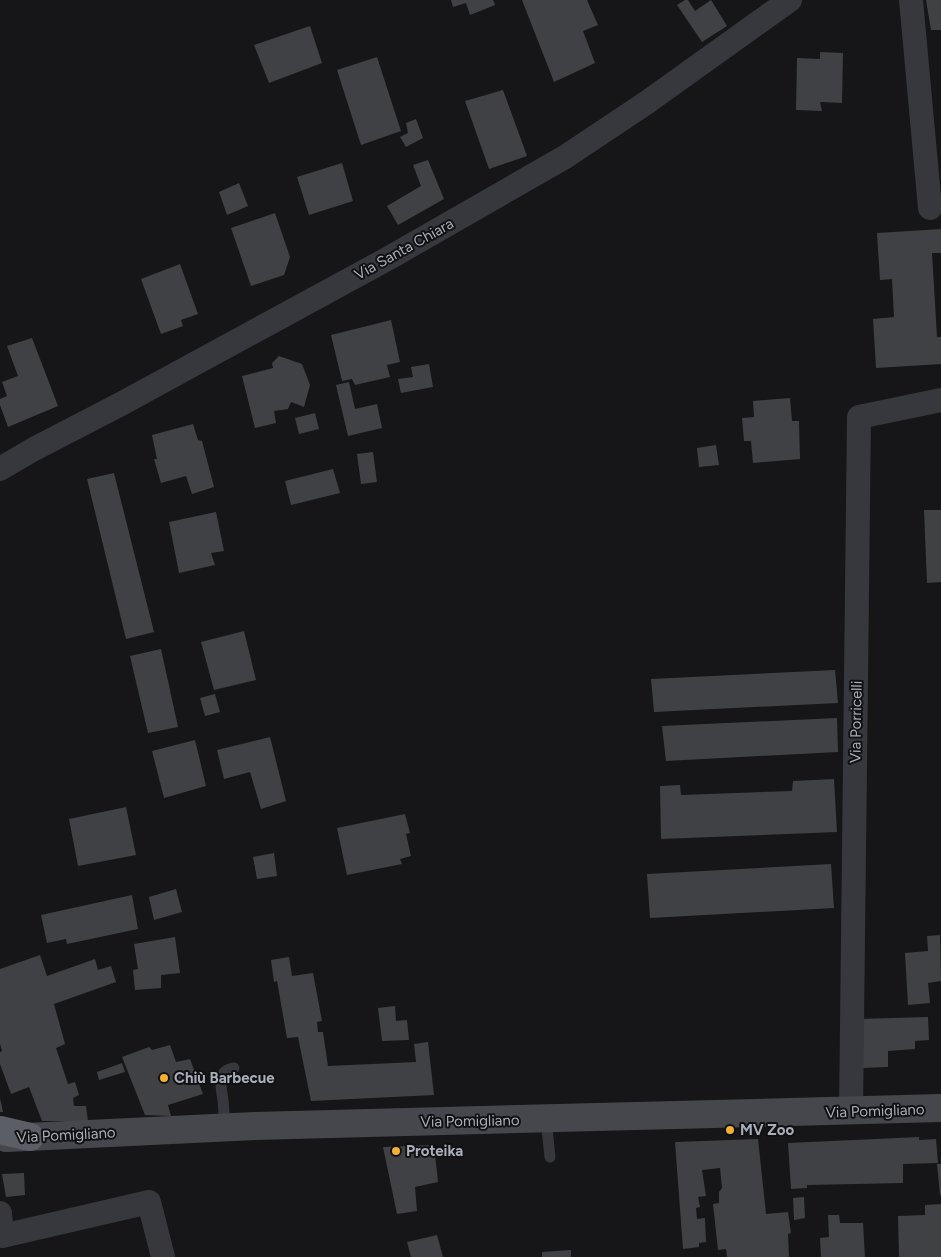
<svg xmlns="http://www.w3.org/2000/svg" width="941" height="1257" viewBox="0 0 941 1257" font-family="Figtree,sans-serif">
	<style>
		.building { fill: #404145 }
		.lines { fill: none; stroke-linecap: round; stroke-linejoin: round }
		.service { stroke: #37383d; stroke-width: 11 }
		.minor { stroke: #37383d; stroke-width: 24 }
		.secondary { stroke: #45474d; stroke-width: 28 }
		.trunk { stroke: #5b5e65; stroke-width: 28 }
		.poi-dot { fill: #f2b134; stroke: #111113; stroke-width: 2 }
		.labels { text-anchor: middle; dominant-baseline: central; stroke-width: 4; stroke-linejoin: round; paint-order: stroke }
		.street-label { font-size: 15px; fill: #a8adb8; stroke: #111113 }
		.poi-label { font-size: 15px; font-weight: bold; fill: #a8adb8; stroke: #111113; text-anchor: start }
	</style>
	<rect width="100%" height="100%" fill="#161618"/>
	<g class="building">
		<path d="M451 0H493L495 5 470 15 466 3 453 7Z"/>
		<path d="M522 0H587L598 25 583 31 595 63 554 82Z"/>
		<path d="M685 0H688L695 11 711 0 727 26 702 42 677 5Z"/>
		<path d="M926 0H941V30H931Z"/>
		<path d="M310 26 322 63 269 83 254 45Z"/>
		<path d="M820 52 843 53 842 103 820 102 822 111 796 110 797 58 820 59Z"/>
		<path d="M377 57 401 131 361 145 337 70Z"/>
		<path d="M503 90 527 156 489 169 465 101Z"/>
		<path d="M416 119 423 138 406 147 400 137 408 133 406 123Z"/>
		<path d="M428 160 444 199 398 225 387 206 421 186 413 165Z"/>
		<path d="M342 163 353 201 309 215 297 177Z"/>
		<path d="M239 183 248 206 227 215 219 192Z"/>
		<path d="M275 213 290 257 284 275 251 286 231 228Z"/>
		<path d="M941 229V253H932L937 337H941V364L876 368 873 319 894 317 892 279 880 280 877 233Z"/>
		<path d="M180 264 198 314 181 320 183 326 161 334 141 279Z"/>
		<path d="M391 320 400 362 387 365 390 377 355 385 352 379 342 381 331 335Z"/>
		<path d="M32 338 58 406 8 427 0 405V399L7 396 2 382 18 376 7 346Z"/>
		<path d="M279 356 302 364 310 385 304 407 291 402 288 409 274 411 276 423 255 428 242 376 273 368 272 363Z"/>
		<path d="M429 364 433 387 401 393 398 379 413 377 411 367Z"/>
		<path d="M349 382 355 409 377 404 382 428 348 436 336 385Z"/>
		<path d="M790 398 792 421H799L800 459 753 463 751 441H744L742 418 754 417 753 401Z"/>
		<path d="M315 413 319 429 299 434 295 418Z"/>
		<path d="M193 424 198 440 202 441 214 487 192 494 186 476 161 483 154 459H157L152 435Z"/>
		<path d="M716 445 719 465 699 467 697 448Z"/>
		<path d="M373 452 377 482 361 484 357 454Z"/>
		<path d="M333 469 340 493 291 505 285 481Z"/>
		<path d="M114 473 154 632 126 639 87 479Z"/>
		<path d="M924 510H941V582L927 583Z"/>
		<path d="M216 512 224 551 211 553 215 565 179 573 169 522Z"/>
		<path d="M244 631 256 680 214 690 201 642Z"/>
		<path d="M161 649 178 727 148 733 130 656Z"/>
		<path d="M835 670 838 703 654 712 651 679Z"/>
		<path d="M215 694 220 712 205 716 200 698Z"/>
		<path d="M837 718 838 752 666 761 662 726Z"/>
		<path d="M270 737 286 801 261 809 250 772 224 779 217 750Z"/>
		<path d="M195 740 206 786 164 798 152 751Z"/>
		<path d="M834 779 837 832 661 839 660 786 680 785 681 795 792 791 793 781Z"/>
		<path d="M126 807 136 855 78 866 69 819Z"/>
		<path d="M405 814 410 833 406 834 411 856 400 859 402 864 347 875 337 828Z"/>
		<path d="M274 853 277 876 257 879 253 857Z"/>
		<path d="M831 864 834 908 650 918 647 874Z"/>
		<path d="M176 889 182 912 154 920 149 897Z"/>
		<path d="M132 895 138 929 67 944 66 939 47 943 41 915Z"/>
		<path d="M940 935 941 981 928 983 930 1003 908 1005 905 953 928 951 927 936Z"/>
		<path d="M175 937 180 973 161 975V988L135 990 133 970 138 969 134 944Z"/>
		<path d="M40 955 47 976 95 959 98 970 111 966 116 982 54 1004 65 1044 56 1048 68 1084 75 1082 79 1095 73 1098 74 1106H86L88 1121H42L29 1087 11 1094 0 1064V1052L2 1051 0 1044V969Z"/>
		<path d="M289 957 292 976 313 973 322 1021 317 1022 318 1032H323L328 1066 416 1062 414 1044 428 1042 434 1095 311 1101 298 1037 287 1038 277 981 274 982 271 960Z"/>
		<path d="M395 1006 396 1021 407 1020 409 1040 382 1041 378 1008Z"/>
		<path d="M928 1017 929 1040 915 1041V1049L888 1051V1067L860 1068 858 1019Z"/>
		<path d="M170 1045 176 1062 190 1059 203 1094 168 1105 171 1116 145 1115 122 1057 149 1047 152 1050Z"/>
		<path d="M122 1063 125 1072 99 1080 97 1072Z"/>
		<path d="M0 1098 3 1112H0Z"/>
		<path d="M919 1137V1140L936 1139 938 1163 903 1164V1183L807 1185V1188L791 1189 788 1143Z"/>
		<path d="M758 1139 766 1214 788 1212 791 1233 788 1234 789 1257H727L726 1249 718 1250 713 1204 719 1203V1192L722 1188 720 1168 702 1170 706 1196 698 1197 700 1207 696 1208 697 1219 705 1218 706 1242 699 1243V1247L683 1249 675 1142Z"/>
		<path d="M434 1145 438 1182 415 1187 417 1211 397 1214 383 1147Z"/>
		<path d="M937 1164H941V1195H940Z"/>
		<path d="M24 1173 25 1195 6 1197 2 1174Z"/>
		<path d="M804 1197 805 1218 794 1220 793 1198Z"/>
		<path d="M941 1204V1257H899L898 1216 925 1215V1205Z"/>
		<path d="M828 1215H839L840 1223H863L865 1257H821L820 1238 829 1237Z"/>
		<path d="M437 1235 443 1257H411L407 1242Z"/>
		<path d="M571 1250V1257H542V1252Z"/>
	</g>
	<g class="lines">
		<g class="service">
			<path d="M546 1119 550 1157"/>
			<path d="M225 1128C224 1118 224 1109 223 1100 221 1086 216 1071 234 1068"/>
		</g>
		<g class="minor">
			<path d="M911 0 930 208"/>
			<path d="M0 469 34 449 119 405 389 258 565 157 646 103 790 0"/>
			<path d="M851 1112 859 417 941 400"/>
			<path d="M0 1213 2 1236 149 1202 163 1257"/>
		</g>
		<path class="secondary" d="M6 1138 255 1126 941 1108"/>
		<path class="trunk" d="M0 1130 30 1137"/>
	</g>
	<g class="poi-dot">
		<circle cx="164" cy="1078" r="5"/>
		<circle cx="730" cy="1130" r="5"/>
		<circle cx="396" cy="1151" r="5"/>
	</g>
	<g class="labels">
		<g class="street-label">
			<text transform="translate(404 249) rotate(-29)">Via Santa Chiara</text>
			<text transform="translate(856 722) rotate(-89)">Via Porricelli</text>
			<text transform="translate(875 1111) rotate(-2)">Via Pomigliano</text>
			<text transform="translate(470 1121) rotate(-1)">Via Pomigliano</text>
			<text transform="translate(66 1135) rotate(-3)">Via Pomigliano</text>
		</g>
		<g class="poi-label">
			<text x="174" y="1078">Chiù Barbecue</text>
			<text x="740" y="1130">MV Zoo</text>
			<text x="406" y="1151">Proteika</text>
		</g>
	</g>
</svg>
